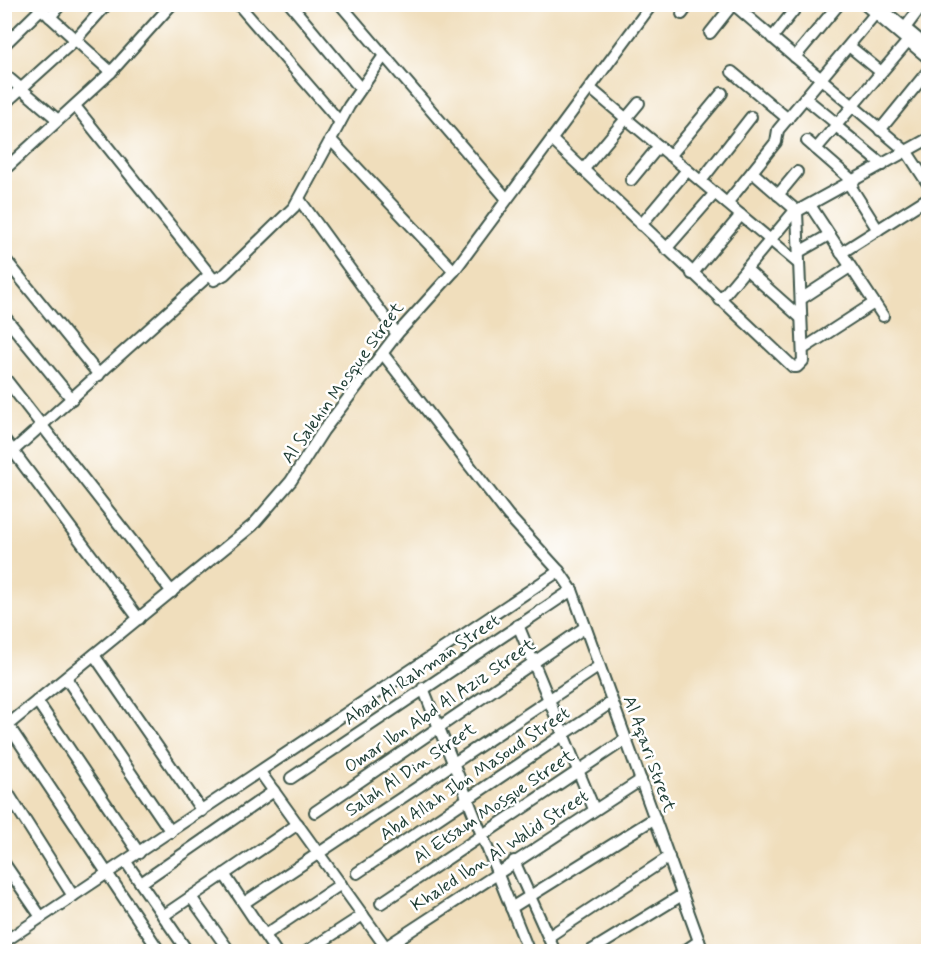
<svg xmlns="http://www.w3.org/2000/svg" width="933" height="956" viewBox="0 0 933 956" font-family="Mynerve,sans-serif">
	<style>
		.lines { fill: none; stroke-linecap: round; stroke-linejoin: round }
		.street-casing { stroke: #3e5548; stroke-width: 14 }
		.street { stroke: #fff; stroke-width: 10 }
		.labels { text-anchor: middle; dominant-baseline: central; stroke-width: 5; stroke-linejoin: round; paint-order: stroke }
		.street-label { font-size: 18px; fill: #1f3d34; stroke: #fff }
	</style>
	<rect width="100%" height="100%" fill="#fff"/>
	<filter id="ink" filterUnits="userSpaceOnUse"><feTurbulence type="fractalNoise" baseFrequency=".0167" numOctaves="2"/><feDisplacementMap in="SourceGraphic" scale="12" xChannelSelector="R" yChannelSelector="G"/><feConvolveMatrix kernelMatrix="1 2 1 2 8 2 1 2 1" color-interpolation-filters="sRGB"/></filter>
	<filter id="wash" filterUnits="userSpaceOnUse"><feTurbulence type="fractalNoise" baseFrequency=".008" numOctaves="4" result="noise"/><feDisplacementMap in="SourceGraphic" scale="24" xChannelSelector="R" yChannelSelector="G"/><feGaussianBlur stdDeviation="1.35" result="paint"/><feColorMatrix in="noise" values="0 0 0 0 0 0 0 0 0 0 0 0 0 0 0 0 0 1.4 0 .05"/><feComposite in="paint" operator="in"/></filter>
	<g filter="url(#wash)">
		<rect width="100%" height="100%" fill="#f0debc"/>
	</g>
	<g filter="url(#ink)">
		<g class="lines">
			<defs>
				<g id="street">
					<path d="M36 4 111 72"/>
					<path d="M238 4 340 122"/>
					<path d="M290 4 360 88"/>
					<path d="M340 4 507 199"/>
					<path d="M733 4 907 152 928 184"/>
					<path d="M864 4 928 58"/>
					<path d="M876 4 928 47"/>
					<path d="M682 14 689 4"/>
					<path d="M50 17 61 4"/>
					<path d="M905 28 923 4"/>
					<path d="M710 33 733 4"/>
					<path d="M772 38 799 4"/>
					<path d="M4 45 41 9"/>
					<path d="M849 46 881 72"/>
					<path d="M795 57 839 4"/>
					<path d="M732 72 788 119"/>
					<path d="M4 74 58 120"/>
					<path d="M591 89 799 264"/>
					<path d="M805 98 837 124"/>
					<path d="M4 104 75 40 107 4"/>
					<path d="M75 106 214 280 225 274 294 207 349 106 383 57"/>
					<path d="M836 126 883 165"/>
					<path d="M880 130 928 71"/>
					<path d="M331 140 454 271"/>
					<path d="M552 140 793 367H797L803 361 797 211 752 172"/>
					<path d="M807 141 854 182"/>
					<path d="M816 149 908 41"/>
					<path d="M670 156 722 93"/>
					<path d="M4 170 111 72 172 4"/>
					<path d="M583 170 639 103"/>
					<path d="M631 180 659 146"/>
					<path d="M701 181 751 117"/>
					<path d="M849 184 878 230"/>
					<path d="M778 195 797 172"/>
					<path d="M299 199 397 334"/>
					<path d="M727 203 776 142 778 130 875 14"/>
					<path d="M810 205 883 316"/>
					<path d="M641 225 687 170"/>
					<path d="M666 249 715 193"/>
					<path d="M799 252 829 235"/>
					<path d="M841 253 928 198"/>
					<path d="M4 258 99 375"/>
					<path d="M746 269 801 318"/>
					<path d="M692 274 741 215"/>
					<path d="M801 299 850 267"/>
					<path d="M720 300 792 214 928 139"/>
					<path d="M4 316 72 399"/>
					<path d="M803 349 874 303"/>
					<path d="M383 354 508 515 559 571 572 590 703 952"/>
					<path d="M4 377 172 592"/>
					<path d="M4 439 139 619"/>
					<path d="M13 451 208 276"/>
					<path d="M518 625 594 809"/>
					<path d="M94 655 202 811"/>
					<path d="M66 678 171 832"/>
					<path d="M423 688 529 952"/>
					<path d="M37 701 139 853"/>
					<path d="M8 725 160 952"/>
					<path d="M4 728 253 525 291 481 323 431 397 334 454 271 652 4"/>
					<path d="M260 772 385 946"/>
					<path d="M291 778 572 590"/>
					<path d="M4 787 73 896"/>
					<path d="M315 812 584 628"/>
					<path d="M514 861 555 952"/>
					<path d="M126 862 188 952"/>
					<path d="M4 863 41 917"/>
					<path d="M357 873 612 702"/>
					<path d="M224 874 276 952"/>
					<path d="M141 883 274 791"/>
					<path d="M191 897 230 952"/>
					<path d="M244 903 598 667"/>
					<path d="M381 903 626 739"/>
					<path d="M511 908 655 818"/>
					<path d="M163 916 298 824"/>
					<path d="M265 935 341 884"/>
					<path d="M548 937 669 857"/>
					<path d="M4 942 559 571"/>
					<path d="M306 952 363 915"/>
					<path d="M378 952 641 780"/>
					<path d="M589 952 682 895"/>
					<path d="M683 952 699 941"/>
				</g>
			</defs>
			<use href="#street" class="street-casing"/>
			<use href="#street" class="street"/>
		</g>
	</g>
	<g class="labels">
		<g class="street-label">
			<text transform="translate(343 383) rotate(-54)">Al Salehin Mosque Street</text>
			<text transform="translate(422 670) rotate(-34)">Abad Al Rahman Street</text>
			<text transform="translate(440 706) rotate(-34)">Omar Ibn Abd Al Aziz Street</text>
			<text transform="translate(649 754) rotate(70)">Al Aqari Street</text>
			<text transform="translate(411 770) rotate(-34)">Salah Al Din Street</text>
			<text transform="translate(475 774) rotate(-34)">Abd Allah Ibn Masoud Street</text>
			<text transform="translate(494 807) rotate(-34)">Al Etsam Mosque Street</text>
			<text transform="translate(500 851) rotate(-33)">Khaled Ibn Al Walid Street</text>
		</g>
	</g>
	<rect width="933" height="956" fill="none" stroke="#fff" stroke-width="24"/>
</svg>
